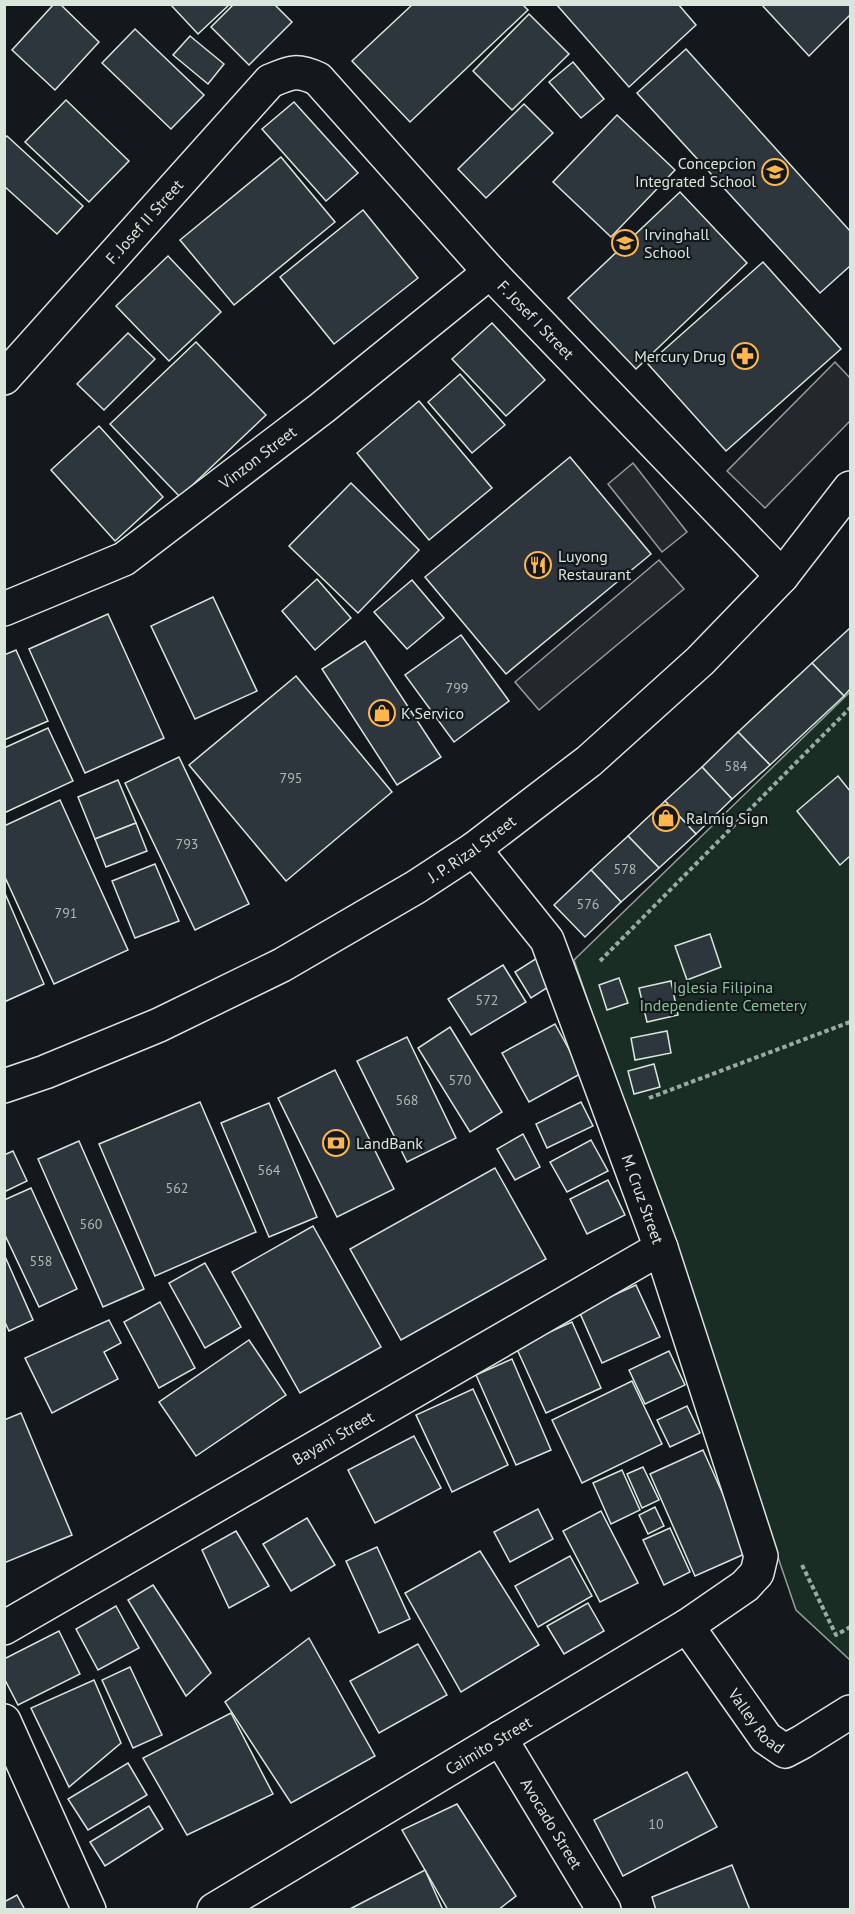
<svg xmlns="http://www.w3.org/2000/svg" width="855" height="1914" viewBox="0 0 855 1914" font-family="'PT Sans',sans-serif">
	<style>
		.green { fill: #1a2d24; stroke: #939e99; stroke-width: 1.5 }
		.parking { fill: #24282b; stroke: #939e99; stroke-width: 1.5 }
		.building { fill: #2c363c; stroke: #d8e6dc; stroke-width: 1.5 }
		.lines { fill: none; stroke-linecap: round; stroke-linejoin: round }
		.street-casing { stroke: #d8e6dc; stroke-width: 36 }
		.primary-casing { stroke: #d8e6dc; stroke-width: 36 }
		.path { stroke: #9da8a2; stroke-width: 4; stroke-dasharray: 4.5 3; stroke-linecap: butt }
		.street { stroke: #14181c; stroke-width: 33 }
		.primary { stroke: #14181c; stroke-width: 33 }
		.labels { text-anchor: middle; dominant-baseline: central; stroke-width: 4.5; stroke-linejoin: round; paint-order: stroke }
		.number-label { font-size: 14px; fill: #adbab4 }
		.poi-label { font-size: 16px; fill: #d8e6dc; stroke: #14181c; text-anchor: start }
		.street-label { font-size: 16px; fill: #d8e6dc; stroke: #14181c }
		.park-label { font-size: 16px; fill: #8ac095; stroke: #14181c }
	</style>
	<rect width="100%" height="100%" fill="#14181c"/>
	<path class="green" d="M850 692V1660L796 1610 574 960Z"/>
	<g class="parking">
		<path d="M835 362 850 378V421L765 508 727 471Z"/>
		<path d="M633 463 687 532 662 552 608 484Z"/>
		<path d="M659 560 684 589 539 710 515 682Z"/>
	</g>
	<g class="building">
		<path d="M54 4H60L99 42 55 90 12 50Z"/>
		<path d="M170 4H230L198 34Z"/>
		<path d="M234 4H274L292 22 249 65 211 27Z"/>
		<path d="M413 4H522L528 10 410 122 352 61Z"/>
		<path d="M556 4H678L696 25 629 87Z"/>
		<path d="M761 4H850V15L809 56Z"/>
		<path d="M529 14 569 54 512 110 473 71Z"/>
		<path d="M135 29 204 95 171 129 102 63Z"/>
		<path d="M190 36 224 64 208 84 173 55Z"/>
		<path d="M686 49 850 231V266L820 293 637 93Z"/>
		<path d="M573 62 604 99 581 118 549 82Z"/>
		<path d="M66 100 129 161 89 202 25 142Z"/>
		<path d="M294 102 358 173 326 201 262 129Z"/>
		<path d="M524 104 553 133 486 198 458 169Z"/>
		<path d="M617 115 675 170 611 237 553 182Z"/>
		<path d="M7 136 83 206 57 234 4 186V139Z"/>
		<path d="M281 157 335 222 234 305 180 240Z"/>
		<path d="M680 192 747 263 636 369 568 298Z"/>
		<path d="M363 210 418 278 334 344 280 277Z"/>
		<path d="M168 256 221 312 169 361 116 306Z"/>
		<path d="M763 262 841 349 726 451 648 364Z"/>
		<path d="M492 323 545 380 506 416 452 359Z"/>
		<path d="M128 333 155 359 104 410 77 384Z"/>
		<path d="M196 342 266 415 180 497 110 424Z"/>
		<path d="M460 374 505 425 472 453 428 402Z"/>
		<path d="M419 401 492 488 429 540 357 453Z"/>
		<path d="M99 426 163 497 115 541 51 470Z"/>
		<path d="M570 457 651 554 506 674 425 577Z"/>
		<path d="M351 483 419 550 358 613 289 546Z"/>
		<path d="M317 579 351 618 315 650 282 611Z"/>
		<path d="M412 580 444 618 407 649 374 612Z"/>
		<path d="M213 597 257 691 195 719 151 626Z"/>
		<path d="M108 614 164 738 85 773 29 649Z"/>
		<path d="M850 628V689L844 696 812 663Z"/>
		<path d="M461 635 509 701 454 742 405 675Z"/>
		<path d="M365 641 441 757 397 785 322 669Z"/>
		<path d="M16 650 48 721 4 740V655Z"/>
		<path d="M812 663 844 696 770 765 738 732Z"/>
		<path d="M296 676 392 792 286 881 189 765Z"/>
		<path d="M48 728 73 781 4 813V748Z"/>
		<path d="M738 732 770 765 732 799 702 767Z"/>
		<path d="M179 757 249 904 195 930 125 783Z"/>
		<path d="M702 767 732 799 696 834 665 801Z"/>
		<path d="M838 776 850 791V856L840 865 797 811Z"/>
		<path d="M118 780 136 823 95 839 78 797Z"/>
		<path d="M60 800 128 950 54 984 4 875V826Z"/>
		<path d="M665 801 696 834 659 868 628 836Z"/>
		<path d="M136 823 147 851 106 867 95 839Z"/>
		<path d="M628 836 659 868 621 902 591 870Z"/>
		<path d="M155 864 179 921 135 938 112 881Z"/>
		<path d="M591 870 621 902 585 937 554 905Z"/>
		<path d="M4 891 44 984 4 1002Z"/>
		<path d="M710 934 721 967 687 980 675 946Z"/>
		<path d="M537 958 553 984 531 998 515 972Z"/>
		<path d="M503 965 526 1002 471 1035 448 999Z"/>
		<path d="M619 978 628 1003 607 1010 599 985Z"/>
		<path d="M671 981 678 1015 647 1022 639 988Z"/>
		<path d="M555 1024 582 1073 529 1102 502 1053Z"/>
		<path d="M450 1027 502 1112 470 1132 418 1048Z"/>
		<path d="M667 1031 671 1053 635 1060 631 1038Z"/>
		<path d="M407 1037 456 1138 407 1162 357 1061Z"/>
		<path d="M654 1064 660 1087 634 1094 628 1071Z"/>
		<path d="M335 1070 394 1189 337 1217 278 1098Z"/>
		<path d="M200 1102 256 1232 155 1276 99 1144Z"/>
		<path d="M581 1102 593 1126 547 1148 536 1124Z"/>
		<path d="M269 1103 317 1217 269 1237 221 1123Z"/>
		<path d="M523 1134 540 1167 515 1180 497 1149Z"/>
		<path d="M591 1140 608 1171 567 1192 550 1162Z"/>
		<path d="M79 1141 144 1289 103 1307 38 1159Z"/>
		<path d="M13 1151 27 1181 4 1192V1155Z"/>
		<path d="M495 1168 546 1259 401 1340 350 1249Z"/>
		<path d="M608 1180 625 1215 587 1234 570 1199Z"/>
		<path d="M31 1188 77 1289 39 1307 4 1233V1200Z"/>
		<path d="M313 1226 381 1347 300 1393 232 1272Z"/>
		<path d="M4 1254 33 1320 9 1331 4 1320Z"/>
		<path d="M205 1263 241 1327 205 1348 169 1283Z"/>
		<path d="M636 1285 660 1337 602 1363 579 1311Z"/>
		<path d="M160 1302 195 1368 159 1388 124 1322Z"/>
		<path d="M109 1320 121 1343 104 1352 118 1379 52 1413 25 1358Z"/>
		<path d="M572 1322 601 1388 546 1413 516 1347Z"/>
		<path d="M249 1340 286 1395 196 1456 159 1402Z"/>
		<path d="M669 1351 685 1385 645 1404 629 1370Z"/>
		<path d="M512 1359 551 1450 516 1465 476 1375Z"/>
		<path d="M632 1381 662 1444 582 1483 552 1420Z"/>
		<path d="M473 1389 508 1465 452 1492 416 1415Z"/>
		<path d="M687 1406 700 1433 670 1447 657 1420Z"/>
		<path d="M21 1413 72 1535 4 1563V1420Z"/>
		<path d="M414 1436 441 1488 375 1523 348 1470Z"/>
		<path d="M703 1450 749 1552 695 1576 650 1474Z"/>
		<path d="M643 1467 659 1500 642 1508 627 1474Z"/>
		<path d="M622 1470 640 1510 611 1524 593 1483Z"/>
		<path d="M655 1507 664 1526 648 1534 639 1515Z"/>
		<path d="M538 1509 553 1539 510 1562 494 1532Z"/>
		<path d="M601 1511 638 1583 600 1602 563 1531Z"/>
		<path d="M307 1518 335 1565 291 1591 263 1544Z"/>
		<path d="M670 1528 690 1572 664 1585 643 1540Z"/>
		<path d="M236 1531 269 1586 229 1608 202 1550Z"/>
		<path d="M377 1547 410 1619 379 1633 346 1561Z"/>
		<path d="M480 1551 539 1645 461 1692 405 1593Z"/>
		<path d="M570 1556 592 1596 538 1627 515 1586Z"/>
		<path d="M153 1585 211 1673 186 1696 128 1600Z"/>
		<path d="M588 1603 604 1631 564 1654 547 1626Z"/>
		<path d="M116 1606 139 1648 98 1670 76 1629Z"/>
		<path d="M59 1631 80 1674 18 1705 4 1678V1659Z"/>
		<path d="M309 1638 375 1756 291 1803 225 1702Z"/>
		<path d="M418 1644 447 1695 379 1733 350 1681Z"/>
		<path d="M130 1667 162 1735 133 1748 102 1680Z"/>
		<path d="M94 1680 121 1743 69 1787 31 1708Z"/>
		<path d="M231 1713 273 1794 187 1835 143 1758Z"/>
		<path d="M128 1763 147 1795 88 1830 68 1799Z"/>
		<path d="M687 1772 717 1827 623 1876 594 1820Z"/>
		<path d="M457 1804 516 1896 498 1910H448L402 1830Z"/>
		<path d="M149 1806 163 1829 105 1866 90 1842Z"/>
		<path d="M732 1865 750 1910H656L652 1897Z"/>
		<path d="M425 1870 443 1910H348Z"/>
		<path d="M17 1895 25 1910H4V1902Z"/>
	</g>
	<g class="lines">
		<defs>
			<g id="street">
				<path id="s1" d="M4 378 270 81C291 72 297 69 318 79L490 272 782 576"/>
				<path id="s2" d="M4 609 124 559 322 408 490 272"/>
				<path id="s3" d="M687 1626 766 1738 785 1751 802 1742 850 1712"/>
				<path id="s4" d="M4 1628 661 1248"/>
				<path d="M4 1721 89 1910"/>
				<path id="s5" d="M500 1738 604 1910"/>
				<path id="s6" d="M214 1910 687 1626 745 1586 757 1573 761 1556 661 1248 547 940 474 849"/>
			</g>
			<g id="primary">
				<path id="s7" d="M4 1086 45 1072 159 1025 282 965 416 887 474 849 589 761 700 661 782 576 850 488"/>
			</g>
		</defs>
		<use href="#street" class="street-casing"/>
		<use href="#primary" class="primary-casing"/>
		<g class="path">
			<path d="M600 961 850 708"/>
			<path d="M649 1098 850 1022"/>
			<path d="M802 1565 836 1635 850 1627"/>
		</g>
		<use href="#street" class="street"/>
		<use href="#primary" class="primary"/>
	</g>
	<defs>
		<symbol id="school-ring" viewBox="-11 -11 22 22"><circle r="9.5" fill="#14181c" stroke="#ffb74d" stroke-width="1.5"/><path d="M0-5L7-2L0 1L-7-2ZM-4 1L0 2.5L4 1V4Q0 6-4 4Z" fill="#ffb74d"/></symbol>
		<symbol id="pharmacy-ring" viewBox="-11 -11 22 22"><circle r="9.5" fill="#14181c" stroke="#ffb74d" stroke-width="1.5"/><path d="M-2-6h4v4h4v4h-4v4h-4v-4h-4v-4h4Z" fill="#ffb74d"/></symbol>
		<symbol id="restaurant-ring" viewBox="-11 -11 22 22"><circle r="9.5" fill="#14181c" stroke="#ffb74d" stroke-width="1.5"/><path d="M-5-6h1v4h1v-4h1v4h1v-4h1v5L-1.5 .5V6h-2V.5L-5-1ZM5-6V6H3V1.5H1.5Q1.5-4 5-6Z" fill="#ffb74d"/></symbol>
		<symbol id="shop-ring" viewBox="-11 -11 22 22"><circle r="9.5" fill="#14181c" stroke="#ffb74d" stroke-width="1.5"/><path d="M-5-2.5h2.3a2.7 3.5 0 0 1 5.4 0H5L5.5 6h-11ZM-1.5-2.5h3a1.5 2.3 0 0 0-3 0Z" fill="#ffb74d"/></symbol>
		<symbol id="bank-ring" viewBox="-11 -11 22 22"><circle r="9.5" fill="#14181c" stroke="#ffb74d" stroke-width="1.5"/><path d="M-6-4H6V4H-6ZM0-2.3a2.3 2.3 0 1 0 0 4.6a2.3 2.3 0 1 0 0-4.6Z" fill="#ffb74d"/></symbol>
	</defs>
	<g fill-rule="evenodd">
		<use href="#school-ring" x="760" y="157" width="30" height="30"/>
		<use href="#school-ring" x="610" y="228" width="30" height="30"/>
		<use href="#pharmacy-ring" x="730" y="341" width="30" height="30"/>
		<use href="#restaurant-ring" x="523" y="550" width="30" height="30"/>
		<use href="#shop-ring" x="367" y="698" width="30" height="30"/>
		<use href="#shop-ring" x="651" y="803" width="30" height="30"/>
		<use href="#bank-ring" x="321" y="1128" width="30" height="30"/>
	</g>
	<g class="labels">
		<g class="number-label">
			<text x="457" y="688">799</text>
			<text x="736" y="766">584</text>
			<text x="291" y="778">795</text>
			<text x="187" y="844">793</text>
			<text x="625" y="869">578</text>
			<text x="588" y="904">576</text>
			<text x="66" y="913">791</text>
			<text x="487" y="1000">572</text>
			<text x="460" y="1080">570</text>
			<text x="407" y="1100">568</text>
			<text x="269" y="1170">564</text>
			<text x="177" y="1188">562</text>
			<text x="91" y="1224">560</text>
			<text x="41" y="1261">558</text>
			<text x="656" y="1824">10</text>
		</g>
		<g class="poi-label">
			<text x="756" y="163" text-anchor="end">Concepcion<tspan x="756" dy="18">Integrated School</tspan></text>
			<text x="644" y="234">Irvinghall<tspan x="644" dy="18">School</tspan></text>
			<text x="726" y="356" text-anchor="end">Mercury Drug</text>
			<text x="558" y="556">Luyong<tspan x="558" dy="18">Restaurant</tspan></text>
			<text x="401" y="713">K Servico</text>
			<text x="686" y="818">Ralmig Sign</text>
			<text x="356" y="1143">LandBank</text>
		</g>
		<g class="street-label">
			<text stroke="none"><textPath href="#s1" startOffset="210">F. Josef II Street</textPath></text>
			<text stroke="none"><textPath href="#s1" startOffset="774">F. Josef I Street</textPath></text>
			<text stroke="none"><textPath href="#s2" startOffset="298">Vinzon Street</textPath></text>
			<text stroke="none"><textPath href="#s7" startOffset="526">J. P. Rizal Street</textPath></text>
			<text transform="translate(643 1199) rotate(70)">M. Cruz Street</text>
			<text stroke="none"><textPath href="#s4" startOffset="380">Bayani Street</textPath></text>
			<text stroke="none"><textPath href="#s3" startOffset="118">Valley Road</textPath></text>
			<text stroke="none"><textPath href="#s6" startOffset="320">Caimito Street</textPath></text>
			<text stroke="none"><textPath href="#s5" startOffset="100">Avocado Street</textPath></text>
		</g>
		<g class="park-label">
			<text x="723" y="987">Iglesia Filipina<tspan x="723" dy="18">Independiente Cemetery</tspan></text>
		</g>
	</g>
	<rect width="855" height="1914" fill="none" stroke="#d8e6dc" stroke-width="12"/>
</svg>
